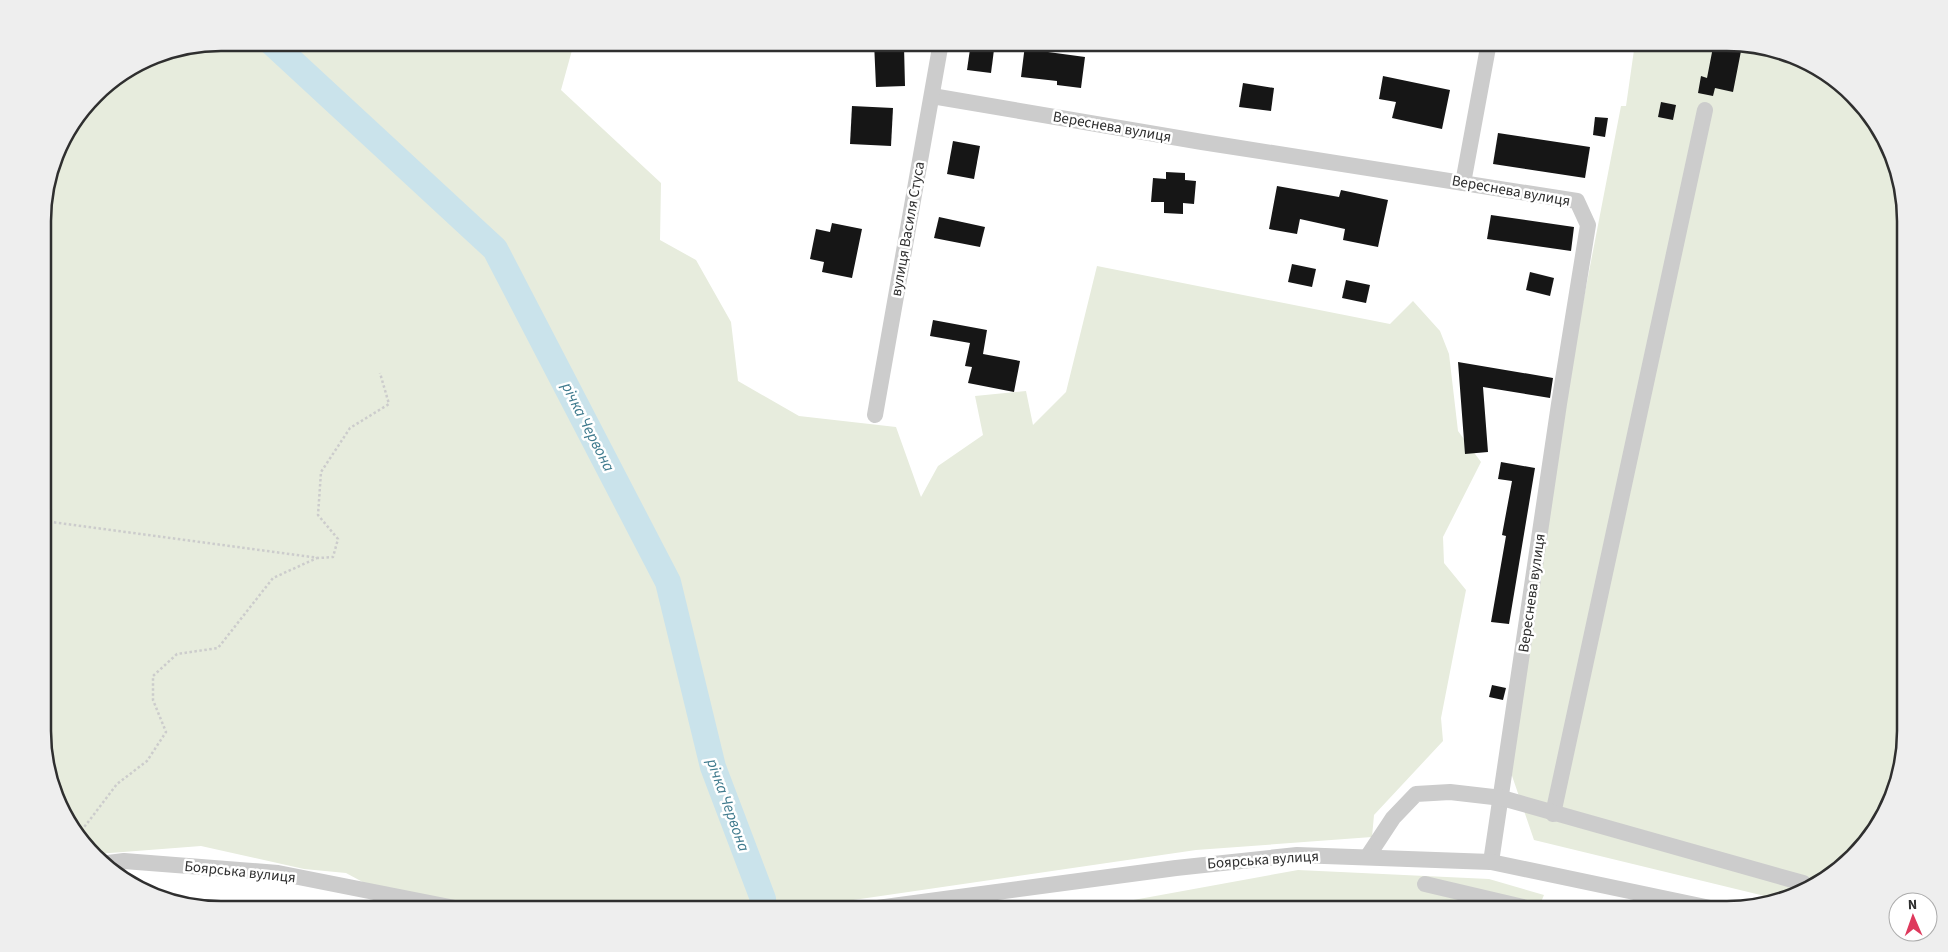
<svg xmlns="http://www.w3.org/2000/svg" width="1948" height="952" viewBox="0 0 1948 952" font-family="'Source Sans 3',sans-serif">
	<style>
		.green { fill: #e7ecdd }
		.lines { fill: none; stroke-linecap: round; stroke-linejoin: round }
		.river { stroke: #cae3eb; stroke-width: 26 }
		.building { fill: #161616 }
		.path { stroke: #ccc; stroke-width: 2.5; stroke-dasharray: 2.5 2.5; stroke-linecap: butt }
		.minor { stroke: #ccc; stroke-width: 16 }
		.labels { text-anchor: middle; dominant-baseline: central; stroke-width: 5; stroke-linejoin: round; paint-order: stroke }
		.street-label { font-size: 15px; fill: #2f2f2f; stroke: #fff }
		.water-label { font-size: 16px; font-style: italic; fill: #407b8e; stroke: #fff }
		.rim { fill: none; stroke: #2f2f2f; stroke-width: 2.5 }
	</style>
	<rect width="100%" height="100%" fill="#fff"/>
	<g class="green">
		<path d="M221 42 574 43 561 90 661 183 660 240 696 260 731 322 738 381 799 416 896 427 921 497 938 466 983 435 975 396 1026 391 1033 425 1066 392 1097 266 1390 324 1413 301 1440 331 1449 354 1458 431 1481 462 1443 537 1444 563 1466 590 1441 718 1443 741 1374 815 1372 837 1196 850 819 905 713 909H511L383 893 346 873 304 869 201 846 97 854 79 839 44 754 43 209 61 142 103 87 153 56Z"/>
		<path d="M1635 43H1727L1806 61 1869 113 1904 198 1905 731 1887 810 1826 880 1773 898 1534 840 1509 767 1525 603 1621 106H1626Z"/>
		<path d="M1298 870 1489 879 1544 895 1538 909H1084Z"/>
	</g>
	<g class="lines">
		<path class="river" d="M271 42 495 249 668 582 713 767 763 899"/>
	</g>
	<g class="building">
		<path d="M874 42H898L899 47 904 46 905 86 876 87Z"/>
		<path d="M971 42H995L991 73 967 70Z"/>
		<path d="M1714 42H1727L1742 46 1733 92 1715 88 1713 96 1698 93 1701 76 1707 78Z"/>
		<path d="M1025 45 1048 48V52L1085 57 1081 88 1057 85V81L1021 77Z"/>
		<path d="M1383 76 1450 90 1442 129 1392 118 1396 102 1379 99Z"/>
		<path d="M1243 83 1274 88 1271 111 1239 107Z"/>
		<path d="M1661 102 1676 105 1673 120 1658 117Z"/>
		<path d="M852 106 893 108 891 146 850 144Z"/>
		<path d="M1595 117 1608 118 1605 137 1593 135Z"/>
		<path d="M1498 133 1590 147 1585 178 1493 164Z"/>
		<path d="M953 141 980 146 974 179 947 174Z"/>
		<path d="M1166 172 1185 173V180L1196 181 1194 204 1183 203V214L1164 213V202H1151L1153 178 1166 179Z"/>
		<path d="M1277 186 1339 197 1341 190 1388 200 1378 247 1343 240 1345 229 1300 219 1297 234 1269 229Z"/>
		<path d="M1491 215 1574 227 1571 251 1487 239Z"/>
		<path d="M939 217 985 227 980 247 934 238Z"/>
		<path d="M832 223 862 229 852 278 822 272 824 262 810 259 816 229 830 232Z"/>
		<path d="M1292 264 1316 269 1312 287 1288 282Z"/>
		<path d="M1530 272 1554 278 1550 296 1526 290Z"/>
		<path d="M1346 280 1370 285 1366 303 1342 298Z"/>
		<path d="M933 320 987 330 983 354 1020 361 1014 392 968 383 972 367 965 366 970 343 930 336Z"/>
		<path d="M1458 362 1553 378 1550 398 1483 387 1488 452 1465 454Z"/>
		<path d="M1501 462 1535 468 1509 624 1491 622 1506 536 1502 535 1512 481 1498 479Z"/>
		<path d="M1492 685 1506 688 1503 700 1489 697Z"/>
	</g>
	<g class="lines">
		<g class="path">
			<path d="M44 521 319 558 333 557 338 539 318 515 321 472 350 428 389 404 380 373"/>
			<path d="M81 841 82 830 117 784 147 761 166 732 153 700V676L177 654 218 648 273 578 317 558"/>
		</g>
		<g class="minor">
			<path d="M932 96 1202 142 1577 201 1588 225 1559 404 1491 862"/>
			<path d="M1463 183 1489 42"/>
			<path d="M875 415 941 42"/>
			<path d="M1553 814 1705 110"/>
			<path d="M1368 856 1393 818 1416 794 1450 792 1502 798 1803 883 1804 887"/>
			<path d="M108 863 124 861 278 873 460 909"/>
			<path d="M1425 884 1531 909"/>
			<path d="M870 909 1176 868 1297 855 1491 862 1715 909"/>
		</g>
	</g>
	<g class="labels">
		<g class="street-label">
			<text transform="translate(1112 127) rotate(10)">Вереснева вулиця</text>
			<text transform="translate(1511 191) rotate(10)">Вереснева вулиця</text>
			<text transform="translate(908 229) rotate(-80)">вулиця Василя Стуса</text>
			<text transform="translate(1532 593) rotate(-82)">Вереснева вулиця</text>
			<text transform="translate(1263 860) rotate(-4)">Боярська вулиця</text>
			<text transform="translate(240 872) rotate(6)">Боярська вулиця</text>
		</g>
		<g class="water-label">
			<text transform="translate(588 427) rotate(63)">річка Червона</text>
			<text transform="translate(728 805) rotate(70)">річка Червона</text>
		</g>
	</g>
	<path d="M0 0H1948V952H0ZM221 51H1727A170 170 0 0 1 1897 221V731A170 170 0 0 1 1727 901H221A170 170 0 0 1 51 731V221A170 170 0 0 1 221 51Z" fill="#eee" fill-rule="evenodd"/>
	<path class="rim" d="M221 51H1727A170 170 0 0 1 1897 221V731A170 170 0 0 1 1727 901H221A170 170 0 0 1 51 731V221A170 170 0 0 1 221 51Z"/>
	<g transform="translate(1913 917) rotate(358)"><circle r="24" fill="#ffffff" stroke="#acacac"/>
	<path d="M0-4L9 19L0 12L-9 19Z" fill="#de395c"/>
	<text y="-8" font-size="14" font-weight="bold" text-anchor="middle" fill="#2f2f2f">N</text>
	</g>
</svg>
